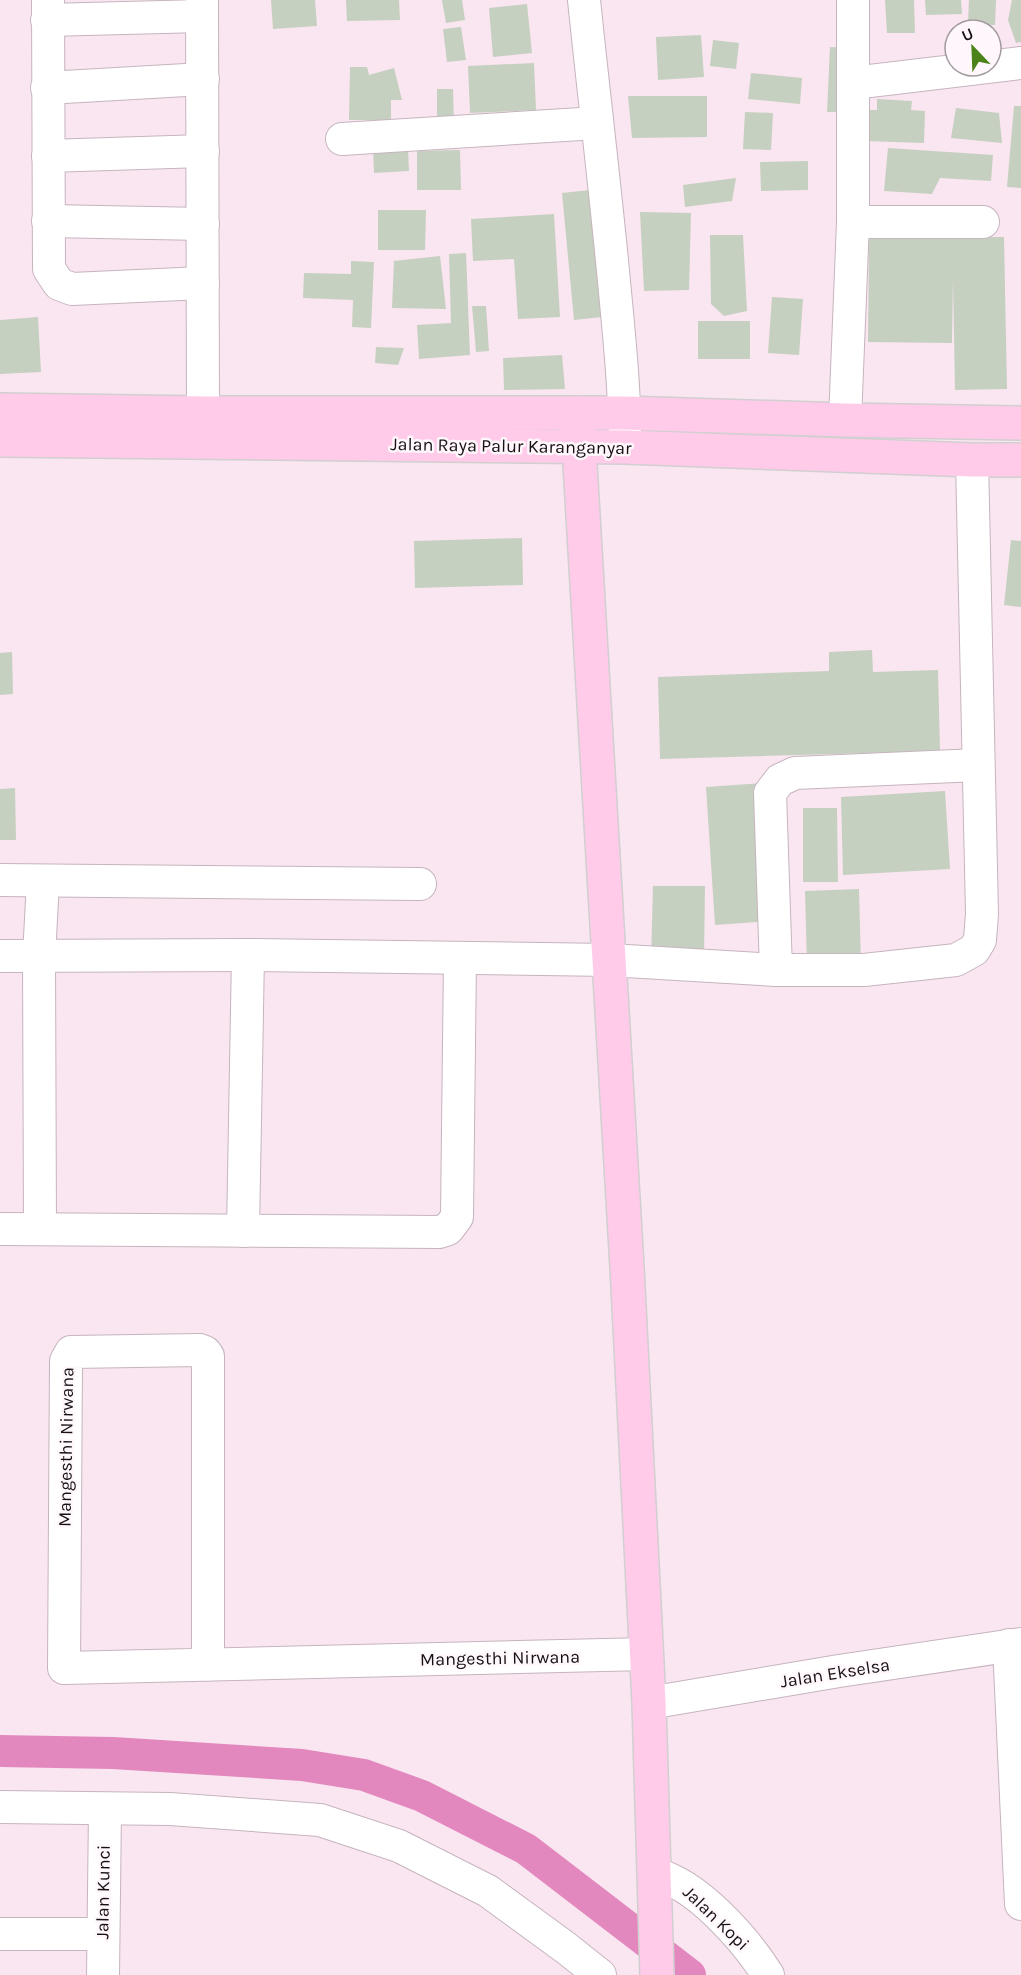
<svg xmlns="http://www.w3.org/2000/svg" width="1021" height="1975" viewBox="0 0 1021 1975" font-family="Karla,sans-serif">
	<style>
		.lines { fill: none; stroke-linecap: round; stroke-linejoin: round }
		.canal { stroke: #e388be; stroke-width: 32 }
		.building { fill: #c6d0c0 }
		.minor-casing { stroke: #c6b4be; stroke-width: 34 }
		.major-casing { stroke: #d1cfd0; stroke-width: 36 }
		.minor { stroke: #fff; stroke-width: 32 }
		.major { stroke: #ffcbe9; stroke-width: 33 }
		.labels { text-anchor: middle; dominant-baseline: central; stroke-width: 5; stroke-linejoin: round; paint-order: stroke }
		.street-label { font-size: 18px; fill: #171114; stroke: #fff7fb }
	</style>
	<rect width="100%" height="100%" fill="#f9e6f0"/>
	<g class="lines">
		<path class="canal" d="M0 1751 113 1753 302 1765 364 1775 422 1796 526 1849 690 1975"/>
	</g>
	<g class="building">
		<path d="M271 0H315L317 26 273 29Z"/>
		<path d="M346 0H399L400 20 347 21Z"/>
		<path d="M442 0H462L465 20 446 23Z"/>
		<path d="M885 0H914L915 33H887Z"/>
		<path d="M925 0H961L962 14 926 15Z"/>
		<path d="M969 0H996L995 25 968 24Z"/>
		<path d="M1012 0H1021V42L1016 43 1008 20Z"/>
		<path d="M527 4 532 53 493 57 489 8Z"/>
		<path d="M461 27 466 60 447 62 443 29Z"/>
		<path d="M701 35 704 77 658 80 656 37Z"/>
		<path d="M713 40 739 43 736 69 710 66Z"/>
		<path d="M830 47 852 48 849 112H827Z"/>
		<path d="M534 63 536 110 470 113 468 66Z"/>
		<path d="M350 67H367L369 75 394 68 402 100H391V120H349Z"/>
		<path d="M751 73 802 78 800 104 748 99Z"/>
		<path d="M437 89H453L454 126 437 127Z"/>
		<path d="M628 96H707V137L632 138Z"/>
		<path d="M877 99 912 101 911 110 925 111 924 143 865 141 866 110H877Z"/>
		<path d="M1014 106H1021V188L1007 187Z"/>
		<path d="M956 108 999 113 1002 143 951 138Z"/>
		<path d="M745 112 773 113 771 150 743 149Z"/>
		<path d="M408 148 409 171 374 173 373 150Z"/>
		<path d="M888 148 993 155 991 181 940 178 932 194 884 191Z"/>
		<path d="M460 150 461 190H417V151Z"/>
		<path d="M808 161V190L761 191 760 162Z"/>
		<path d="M736 178 732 201 685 207 683 185Z"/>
		<path d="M599 189 611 316 574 320 562 193Z"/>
		<path d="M378 210H426L425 250H378Z"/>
		<path d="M640 212 691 213 689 290 644 291Z"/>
		<path d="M554 214 560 317 518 319 514 259 473 261 471 219Z"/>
		<path d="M710 235H743L747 311 724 316 711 304Z"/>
		<path d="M1004 237 1007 389 955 390 953 278 952 343 868 342 869 238Z"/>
		<path d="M466 253 470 355 419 359 417 325 451 323 449 254Z"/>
		<path d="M440 256 446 309 392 308 394 261Z"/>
		<path d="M351 261 374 262 371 328 352 327 353 300 303 298 304 273 351 274Z"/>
		<path d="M772 297 803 299 799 355 768 353Z"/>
		<path d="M472 306H486L489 351 476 352Z"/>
		<path d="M38 317 41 372 0 374V320Z"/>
		<rect x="698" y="321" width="52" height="38"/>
		<path d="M376 347 404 348 398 365 375 363Z"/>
		<path d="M562 355 565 389 504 390 503 358Z"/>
		<path d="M522 538 523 585 415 588 414 541Z"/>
		<path d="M1011 540 1021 541V607L1004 605Z"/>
		<path d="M872 650 873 672 938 670 940 751 660 759 658 677 829 671V652Z"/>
		<path d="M12 652 13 694 0 695V653Z"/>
		<path d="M763 783 772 921 715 925 706 787Z"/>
		<path d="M15 788 16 840H0V789Z"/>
		<path d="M945 791 950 869 843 875 841 797Z"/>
		<path d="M803 808H837L838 882H803Z"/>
		<path d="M653 886H705L704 959H651Z"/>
		<path d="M859 889 861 965 807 966 805 891Z"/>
	</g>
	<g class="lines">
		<defs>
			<g id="minor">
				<path d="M48 0 49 269 59 284 72 289 203 283"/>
				<path d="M202 0 203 413"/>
				<path d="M584 0C594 97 606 194 615 292 620 344 625 395 625 447"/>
				<path d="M47 20 202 16"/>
				<path d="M853 83 1021 63"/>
				<path d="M47 88 203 79"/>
				<path d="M342 139 597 123"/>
				<path d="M48 156 203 151"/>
				<path d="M48 221 203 224"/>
				<path d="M853 222H983"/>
				<path d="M845 420 853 222V0"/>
				<path d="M0 880 420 884"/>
				<path d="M0 956 248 955 610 960 776 970H864L956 960 974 950 980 940 982 914 972 460"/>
				<path d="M776 970 770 793 780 780 795 773 978 765"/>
				<path d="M0 1229 439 1232 448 1229 457 1217 460 958"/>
				<path d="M40 1229 39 956 43 882"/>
				<path d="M243 1231 248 955"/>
				<path d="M1009 1645 1021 1904"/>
				<path d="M208 1665V1356L205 1352 200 1350 71 1352 66 1361 64 1668 647 1654"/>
				<path d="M649 1703 839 1671 1021 1644"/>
				<path d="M0 1807 170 1809 320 1820 399 1846 488 1891 566 1948 600 1975"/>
				<path d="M655 1874C697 1884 745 1939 768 1975"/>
				<path d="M0 1934H103"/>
				<path d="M103 1975 105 1809"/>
			</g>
			<g id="major">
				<path d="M0 410 203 413H625L845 420 1021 423"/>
				<path d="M577 413 627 1267 649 1703 657 1975"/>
				<path d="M0 440 625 447 972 460H1021"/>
			</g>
		</defs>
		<use href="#minor" class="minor-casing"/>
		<use href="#major" class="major-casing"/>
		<use href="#minor" class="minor"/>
		<use href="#major" class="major"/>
	</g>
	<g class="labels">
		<g class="street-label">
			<text transform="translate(511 446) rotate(1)">Jalan Raya Palur Karanganyar</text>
			<text transform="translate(66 1447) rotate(-89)">Mangesthi Nirwana</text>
			<text transform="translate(500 1658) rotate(-1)">Mangesthi Nirwana</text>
			<text transform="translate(835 1673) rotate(-9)">Jalan Ekselsa</text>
			<text transform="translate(103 1892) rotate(-89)">Jalan Kunci</text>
			<text transform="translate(716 1918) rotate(44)">Jalan Kopi</text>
		</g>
	</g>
	<g transform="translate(973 48) rotate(337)"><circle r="28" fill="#fff7fb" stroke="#a29b9f" stroke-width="1.5"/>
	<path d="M0-4.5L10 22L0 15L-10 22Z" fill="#4b8219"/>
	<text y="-9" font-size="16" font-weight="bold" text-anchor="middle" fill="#171114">U</text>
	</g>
</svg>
